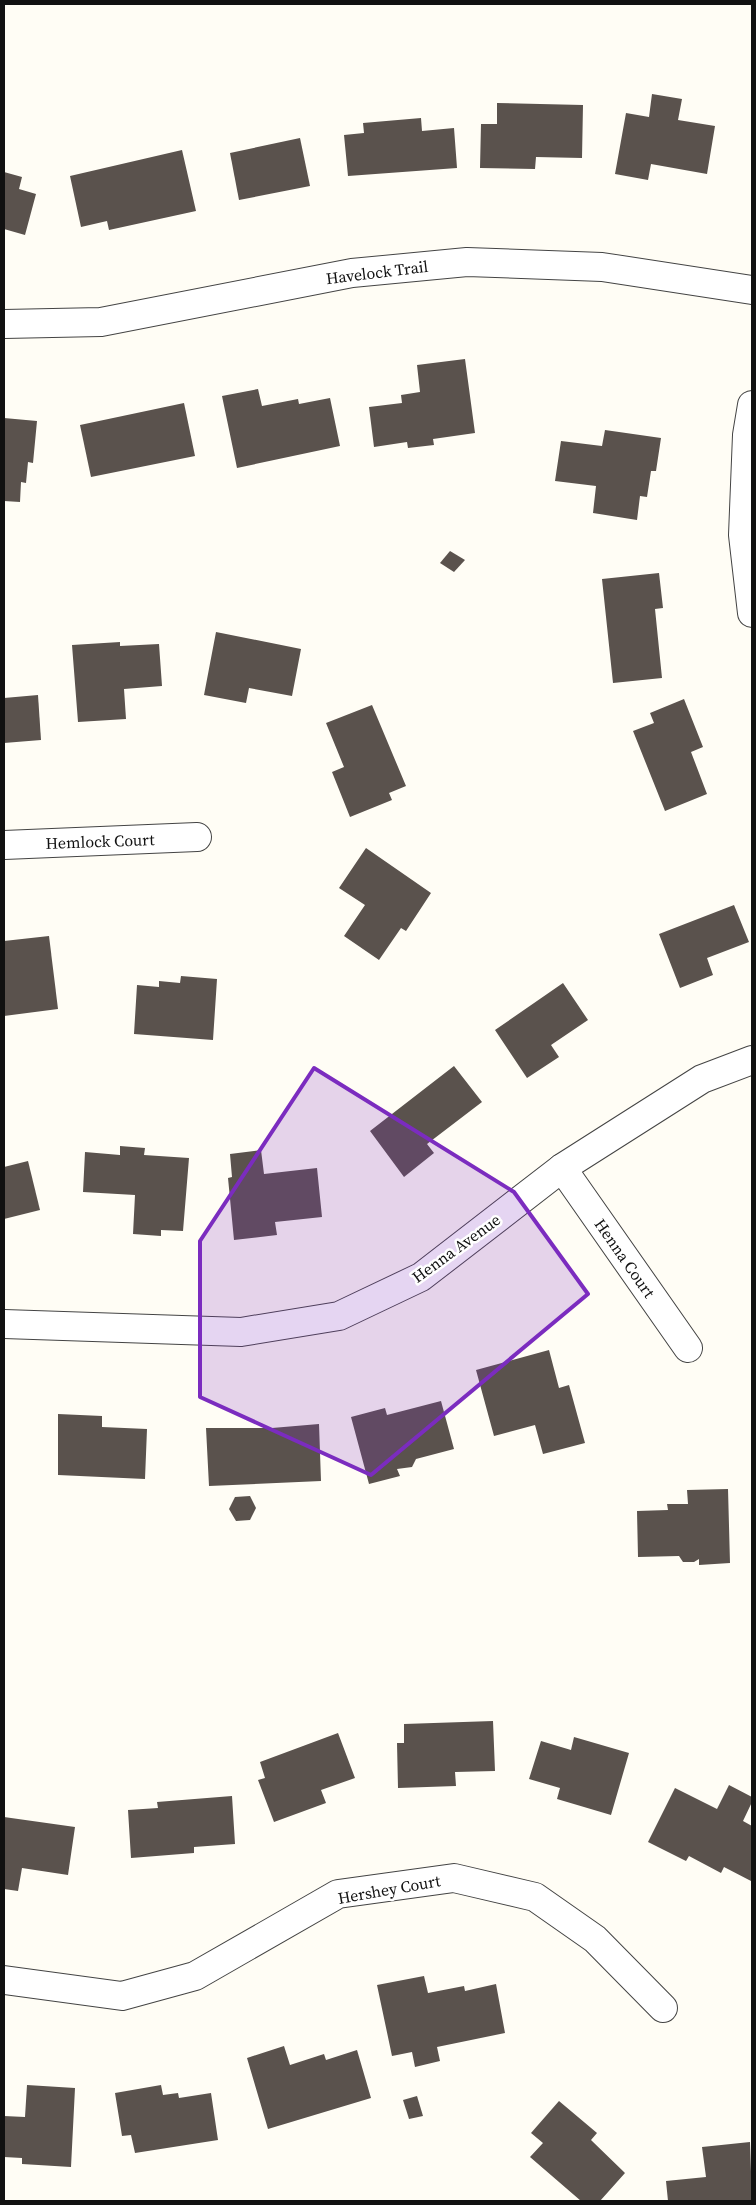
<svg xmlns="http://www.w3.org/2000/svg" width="756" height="2205" viewBox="0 0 756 2205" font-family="'Source Serif 4',serif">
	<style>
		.building { fill: #5a524d }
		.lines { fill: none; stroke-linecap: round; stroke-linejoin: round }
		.street-casing { stroke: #444; stroke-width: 30 }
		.street { stroke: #fff; stroke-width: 28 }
		.marked { fill: #7b2cbf; fill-opacity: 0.2; stroke: #7b2cbf; stroke-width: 4; stroke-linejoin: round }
		.labels { text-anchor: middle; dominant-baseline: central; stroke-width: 5; stroke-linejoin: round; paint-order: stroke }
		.street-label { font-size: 16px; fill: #111; stroke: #fff }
	</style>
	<rect width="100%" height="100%" fill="#fffdf5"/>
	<g class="building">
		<path d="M652 94 682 99 678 120 715 126 707 174 651 164 648 180 615 174 626 113 649 117Z"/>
		<path d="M497 103 583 105 582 158 536 157 535 169 480 168 481 124H497Z"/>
		<path d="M421 118 422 131 454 128 457 168 348 176 344 135 364 133 363 123Z"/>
		<path d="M300 138 310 186 239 200 230 153Z"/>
		<path d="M182 150 196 211 109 230 107 221 81 227 70 176Z"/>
		<path d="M4 172 22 177 19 189 36 194 25 235 4 229Z"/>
		<path d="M465 359 475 433 433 439 434 445 408 448 407 442 374 447 369 407 402 403 401 395 420 392 417 365Z"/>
		<path d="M258 389 262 406 298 399 299 404 330 398 340 446 237 468 222 396Z"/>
		<path d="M184 403 195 456 91 477 80 425Z"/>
		<path d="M4 418 37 421 33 463 28 462 26 483 21 482 20 502 4 501Z"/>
		<path d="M605 430 661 438 656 471H651L647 497 640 496 637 520 593 513 596 486 555 481 561 441 602 446Z"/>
		<path d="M450 551 465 560 454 572 440 563Z"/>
		<path d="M659 573 663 608 655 609 662 678 613 683 602 579Z"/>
		<path d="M216 632 301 649 292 696 249 688 246 703 204 695Z"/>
		<path d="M120 642V646L159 644 162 686 124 689 126 719 78 722 72 645Z"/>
		<path d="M38 695 41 740 4 743V698Z"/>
		<path d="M684 699 703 747 691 752 707 794 665 811 633 731 654 723 650 713Z"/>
		<path d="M372 705 406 786 389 793 392 800 350 817 332 772 344 767 326 723Z"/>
		<path d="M366 848 431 893 406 931 401 928 379 960 344 936 365 905 339 888Z"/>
		<path d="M734 905 749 942 707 958 713 975 680 988 659 934Z"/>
		<path d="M49 936 58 1009 4 1016V941Z"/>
		<path d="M181 976 217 979 213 1040 134 1034 137 985 159 987V981L180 983Z"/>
		<path d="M563 983 588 1020 551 1045 559 1057 527 1078 495 1030Z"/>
		<path d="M454 1066 482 1102 427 1144 434 1153 404 1177 370 1131Z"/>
		<path d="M120 1146 145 1148 144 1155 189 1158 183 1231 161 1230V1236L133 1234 135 1195 83 1192 85 1152 120 1155Z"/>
		<path d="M261 1150 264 1174 317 1168 322 1217 275 1222 277 1235 234 1240 228 1178 232 1177 230 1154Z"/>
		<path d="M28 1161 40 1210 4 1219V1167Z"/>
		<path d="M549 1350 559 1388 569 1385 585 1443 543 1454 535 1425 494 1436 476 1370Z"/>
		<path d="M441 1401 454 1449 416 1459 412 1467 397 1469 400 1476 369 1484 351 1417 385 1408 387 1415Z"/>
		<path d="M58 1414 102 1416V1427L147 1429 145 1479 58 1475Z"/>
		<path d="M319 1424 321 1481 209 1486 206 1428H272Z"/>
		<path d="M728 1489 730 1563 699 1565V1559L694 1562H683L679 1556 638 1557 637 1511 668 1510 667 1504H688L687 1490Z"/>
		<path d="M250 1496 256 1508 250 1520 236 1521 229 1509 235 1497Z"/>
		<path d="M493 1721 495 1771 455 1772 456 1786 398 1788 397 1743H404V1724Z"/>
		<path d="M338 1733 355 1778 321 1790 326 1803 274 1822 258 1780 265 1778 260 1762Z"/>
		<path d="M574 1737 629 1753 611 1815 557 1799 560 1788 529 1779 541 1741 571 1750Z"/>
		<path d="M729 1785 752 1797V1802L743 1821 752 1826 751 1881 724 1867 721 1873 689 1856 686 1861 648 1842 675 1788 717 1809Z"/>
		<path d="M232 1796 235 1844 194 1847V1853L131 1858 128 1810 158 1808 157 1802Z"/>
		<path d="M4 1817 75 1827 68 1875 22 1868 18 1891 4 1889Z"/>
		<path d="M424 1976 428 1993 464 1986 465 1991 496 1984 505 2033 437 2047 440 2061 415 2067 412 2052 392 2056 377 1985Z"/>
		<path d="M284 2046 290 2065 324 2054 326 2060 357 2050 371 2098 268 2129 247 2058Z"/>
		<path d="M27 2085 75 2088 71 2167 22 2164V2158L4 2157V2116L25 2117Z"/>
		<path d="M161 2085 163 2095 178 2093 179 2098 211 2093 218 2140 135 2153 131 2135 122 2136 115 2093Z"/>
		<path d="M417 2096 423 2116 409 2119 403 2100Z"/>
		<path d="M559 2101 597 2133 591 2140 625 2173 600 2201H581L530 2157 543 2143 531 2133Z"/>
		<path d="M750 2142 752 2201H668L666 2181 706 2177 702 2147Z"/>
	</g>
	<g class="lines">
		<defs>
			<g id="street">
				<path d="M4 324 101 322 352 273 467 262 602 267 752 290"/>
				<path d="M752 405 747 435 743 535 752 613"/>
				<path d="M4 845 197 837"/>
				<path d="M562 1168 688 1348"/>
				<path d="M4 1324 241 1332 339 1316 421 1277 562 1168 702 1079 752 1060"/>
				<path d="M4 1980 122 1996 195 1976 338 1894 454 1878 535 1897 595 1939 663 2008"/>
			</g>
		</defs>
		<use href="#street" class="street-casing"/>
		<use href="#street" class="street"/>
	</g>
	<path class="marked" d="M314 1068 514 1192 588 1294 371 1475 200 1397V1241Z"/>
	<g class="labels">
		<g class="street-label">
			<text transform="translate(377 272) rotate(-7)">Havelock Trail</text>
			<text transform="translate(100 841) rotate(-2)">Hemlock Court</text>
			<text transform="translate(456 1248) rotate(-36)">Henna Avenue</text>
			<text transform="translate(625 1258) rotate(55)">Henna Court</text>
			<text transform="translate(389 1889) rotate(-10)">Hershey Court</text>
		</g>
	</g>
	<rect width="756" height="2205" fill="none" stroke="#111111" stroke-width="10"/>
</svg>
